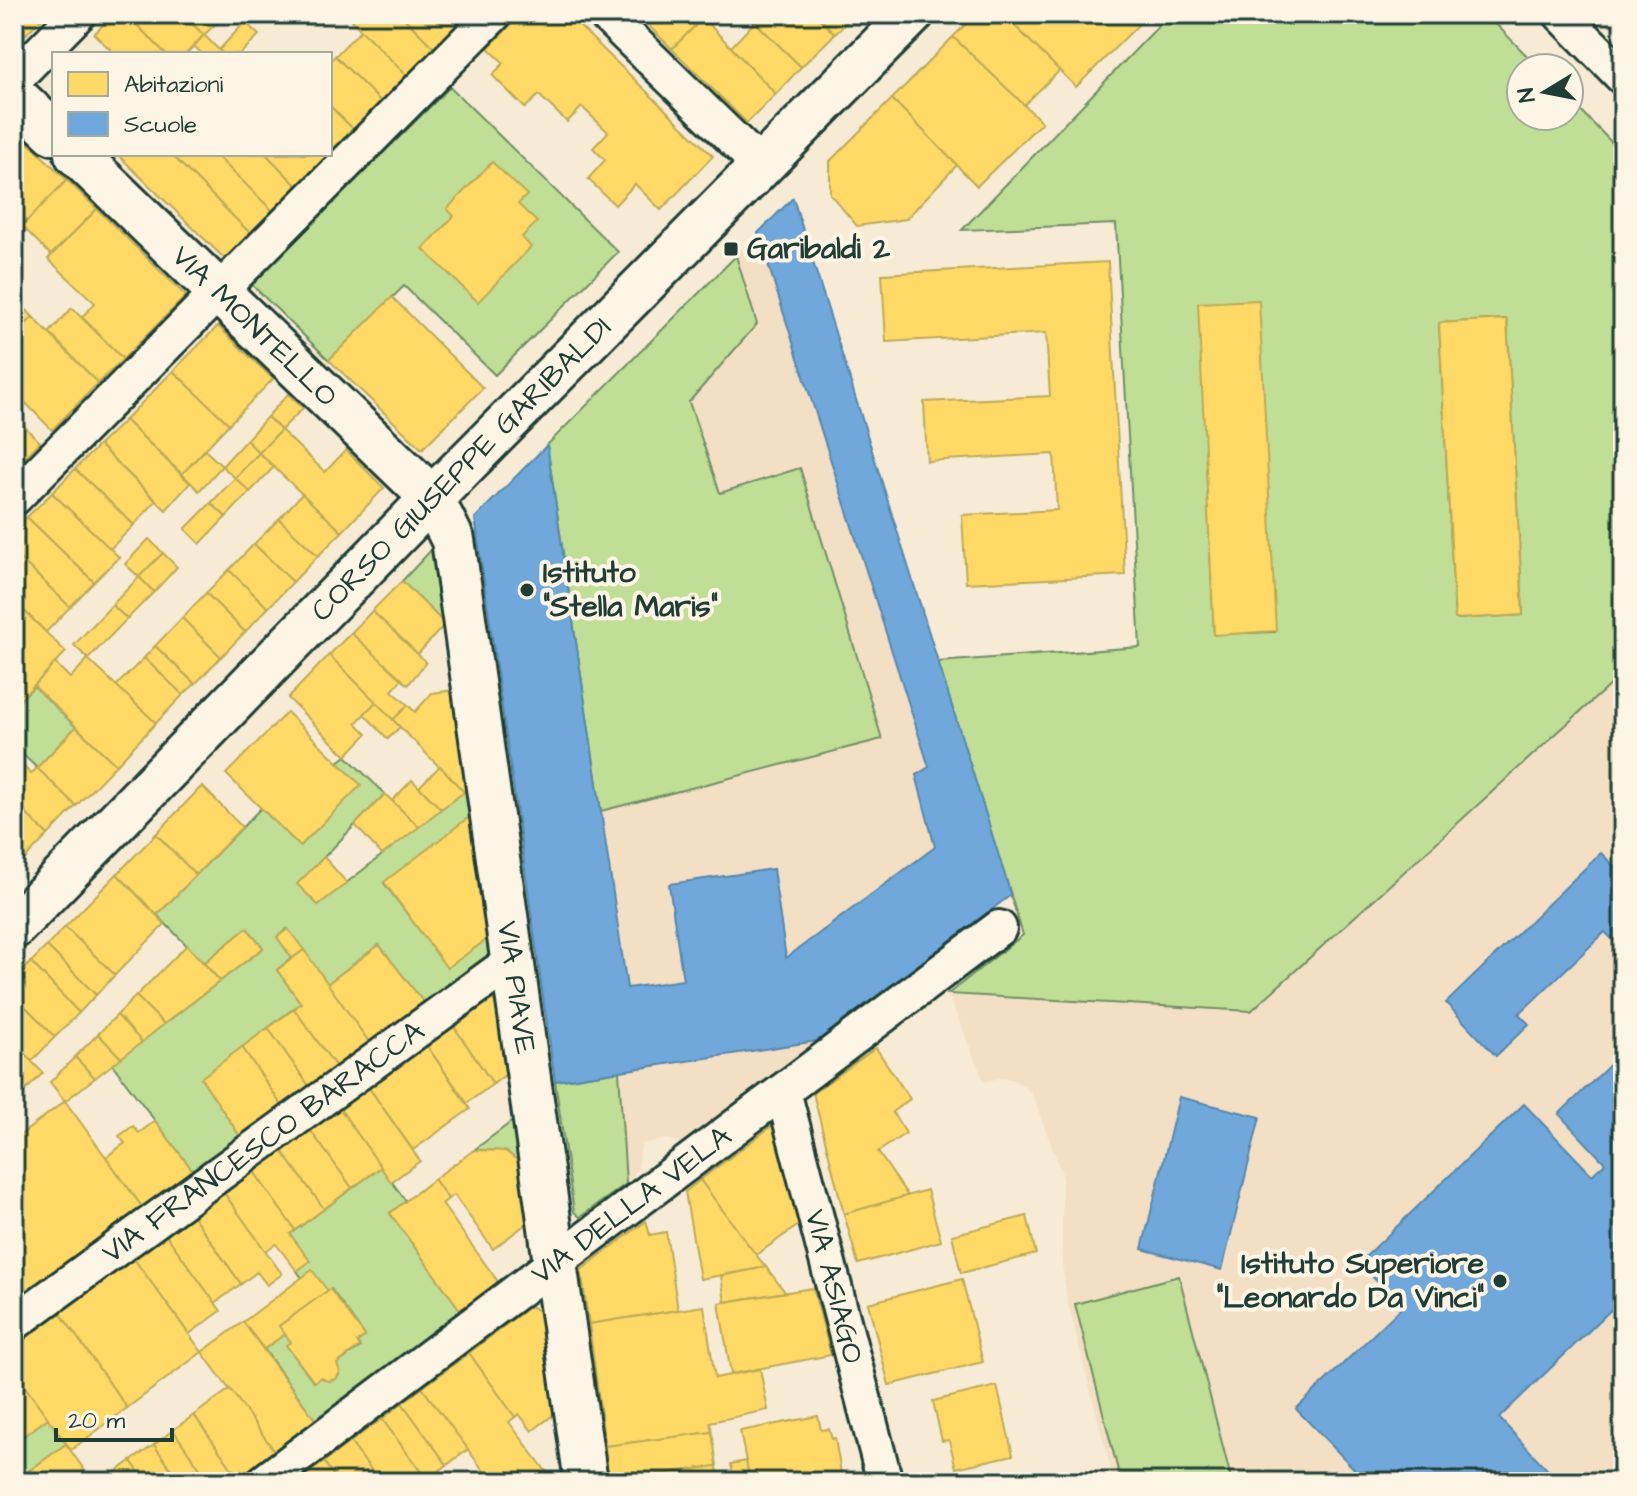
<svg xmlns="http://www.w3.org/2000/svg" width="1637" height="1496" viewBox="0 0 1637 1496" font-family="'Architects Daughter',sans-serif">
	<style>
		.built { fill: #f3dfc4 }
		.green { fill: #c0de96; stroke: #708e65; stroke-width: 2; fill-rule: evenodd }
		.homes { fill: #ffd966; stroke: #bcaa57; stroke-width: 2 }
		.schools { fill: #6fa8dc; stroke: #5788aa; stroke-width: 2 }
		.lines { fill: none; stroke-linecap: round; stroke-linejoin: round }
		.minor-casing { stroke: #1f3d34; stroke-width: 40 }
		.tertiary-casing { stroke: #1f3d34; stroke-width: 48 }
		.minor { stroke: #fcf5e5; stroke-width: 34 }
		.tertiary { stroke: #fcf5e5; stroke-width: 42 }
		.poi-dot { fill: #1f3d34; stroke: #fcf5e5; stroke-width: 3 }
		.labels { text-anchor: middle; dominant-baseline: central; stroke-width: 8; stroke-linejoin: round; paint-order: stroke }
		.poi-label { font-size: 30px; font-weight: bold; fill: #1f3d34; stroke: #fcf5e5; text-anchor: start }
		.street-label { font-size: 30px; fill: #1f3d34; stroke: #fcf5e5 }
	</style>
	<rect width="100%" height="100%" fill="#f8ebd6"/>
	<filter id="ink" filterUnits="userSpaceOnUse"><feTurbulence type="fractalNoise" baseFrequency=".0125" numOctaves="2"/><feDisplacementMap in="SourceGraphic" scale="16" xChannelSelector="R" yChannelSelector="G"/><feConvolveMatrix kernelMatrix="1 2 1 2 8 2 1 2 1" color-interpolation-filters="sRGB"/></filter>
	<g filter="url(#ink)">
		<g class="built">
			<path d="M793 198 1011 895 681 1143 668 1139 641 1144 638 1168 633 1177 580 1217 575 1214 574 1210 475 518Z"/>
			<path d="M1623 673V1482H1114L1067 1300 1062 1263V1174L1032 1094 1023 1085 1011 1079 999 1078 984 1082 948 994 1251 1011Z"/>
		</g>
		<g class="green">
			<path d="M1170 14H1486L1539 68H1521V116H1569V99L1623 154V673L1251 1011 948 994 1023 935 938 662 1140 647 1116 224 962 230ZM1199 303 1276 631 1275 632 1214 634ZM1507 319 1523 615 1455 619 1439 323Z"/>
			<path d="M450 87 618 252 495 375 404 286 329 360 251 284Z"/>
			<path d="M736 256 757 324 689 402 720 493 800 468 882 739 601 811 547 445Z"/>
			<path d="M434 547 445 624 402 581Z"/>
			<path d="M34 686 76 727 37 768 14 746V706Z"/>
			<path d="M346 756 385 794 298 884 318 905 468 788 472 815 384 883 447 967 490 937 492 953 424 1003 379 945 327 984 287 929 277 937 292 958 277 970 301 1003 202 1078 240 1136 193 1171 112 1064 263 948 247 928 204 963 157 915 261 808 300 846 360 785 338 762Z"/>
			<path d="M619 1071 626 1184 580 1217 574 1212 555 1081Z"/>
			<path d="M515 1119 522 1164 505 1151 474 1150Z"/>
			<path d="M381 1167 406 1201 390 1213 461 1311 316 1421 264 1349 285 1334 291 1342 287 1346 314 1382 321 1377C328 1382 334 1382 339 1375L337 1364 360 1347 357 1342 365 1336 331 1289 328 1291 302 1278 297 1271 309 1261 290 1234Z"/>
			<path d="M1179 1276 1232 1482H1121L1075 1304Z"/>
			<path d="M48 1418 66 1444 14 1482V1443Z"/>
		</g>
		<g class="homes">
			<path d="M14 14H37L41 19 14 46Z"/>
			<path d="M114 14H126L166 54H115L94 34Z"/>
			<path d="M126 14H182L204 35 186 54H166Z"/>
			<path d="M182 14H226L204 35Z"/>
			<path d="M359 14H400L435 49 408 77 352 21Z"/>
			<path d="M400 14H450L460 24 435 49Z"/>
			<path d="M522 14H567L713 156 661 210 635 184 615 205 588 179 605 160 593 148 608 132 582 107 567 122 539 95 525 108 492 75 504 63 488 48Z"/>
			<path d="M637 14H699L703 18 672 49Z"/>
			<path d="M763 14H815L835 34 801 67 755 22Z"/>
			<path d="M815 14H855L835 34Z"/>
			<path d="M976 14H1003L1060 70 1024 105 953 37Z"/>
			<path d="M1003 14H1149L1076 87Z"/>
			<path d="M703 18 776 94 747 123 672 49Z"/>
			<path d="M245 22 259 35 240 54H223L219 50Z"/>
			<path d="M755 22 801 67 776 94 731 47Z"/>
			<path d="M361 30 408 77 382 103 335 56Z"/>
			<path d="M204 35 223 54H202L194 46Z"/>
			<path d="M953 37 1042 122 977 186 892 99Z"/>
			<path d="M335 56 382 103 355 131 330 106V61Z"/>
			<path d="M892 99 957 165 906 219 857 226 830 194V161Z"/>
			<path d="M330 106 355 131 328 159 324 154H330Z"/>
			<path d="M14 129 67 180 22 226 14 218Z"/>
			<path d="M117 154H171L253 236 227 261Z"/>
			<path d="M171 154H215L275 213 253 236Z"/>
			<path d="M223 154H266L299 188 275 213 219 158Z"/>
			<path d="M266 154H324L328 159 299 188Z"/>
			<path d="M492 162 527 195 518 204 537 222 522 237 531 247 478 302 423 249 454 216 447 209Z"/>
			<path d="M67 180 97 209 51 255 22 226Z"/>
			<path d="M97 209 186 296 123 359 82 317 95 303 48 259Z"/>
			<path d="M1108 262 1125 575 966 583 962 515 1057 510 1054 454 927 461 924 402 1050 396 1046 333 886 342 882 274Z"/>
			<path d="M14 296 33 317 15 335 14 334Z"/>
			<path d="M392 297 483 388 422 449 329 360Z"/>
			<path d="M1259 300 1276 631 1214 635 1198 303Z"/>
			<path d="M72 308 123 359 98 383 49 333Z"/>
			<path d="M33 317 98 383 52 430 14 391V336Z"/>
			<path d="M1507 319 1523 615 1455 619 1439 323Z"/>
			<path d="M218 326 273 379 229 424 173 371Z"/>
			<path d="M173 371 229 424 182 474 125 420Z"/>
			<path d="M288 394 303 408 281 430 267 417Z"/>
			<path d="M14 416 40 442 14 468Z"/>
			<path d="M267 417 281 430 259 453 246 440Z"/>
			<path d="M125 420 190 483 166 510 99 445Z"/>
			<path d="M281 430 325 472 346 450 384 488 342 532 259 453Z"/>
			<path d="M246 440 259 453 235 478 222 466Z"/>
			<path d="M99 445 156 501 134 525 75 469Z"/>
			<path d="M205 450 222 466 199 491 182 474Z"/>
			<path d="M259 453 274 467 250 492 235 478Z"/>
			<path d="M75 469 134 525 110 549 52 493Z"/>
			<path d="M235 478 250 492 226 517 211 503Z"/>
			<path d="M52 493 119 557 94 582 27 517Z"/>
			<path d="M302 494 342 532 318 556 279 519Z"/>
			<path d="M211 503 226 517 200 544 185 529Z"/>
			<path d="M27 517 94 582 70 607 14 553V531Z"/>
			<path d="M279 519 318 556 293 582 254 544Z"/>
			<path d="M149 539 163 553 139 577 125 564Z"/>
			<path d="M254 544 293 582 268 608 229 570Z"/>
			<path d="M14 553 70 607 46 632 14 601Z"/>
			<path d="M163 553 177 567 154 592 139 577Z"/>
			<path d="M229 570 268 608 245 632 206 593Z"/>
			<path d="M139 577 154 592 127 619 112 605Z"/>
			<path d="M402 581 445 624 418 654 372 611Z"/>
			<path d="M206 593 245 632 221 657 182 618Z"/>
			<path d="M14 601 66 652 14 706Z"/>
			<path d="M112 605 127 619 88 659 74 645Z"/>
			<path d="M372 611 426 662 408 685 351 633Z"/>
			<path d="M182 618 221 657 195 684 155 646Z"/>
			<path d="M351 633 402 679 392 691 408 705 393 720 329 655Z"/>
			<path d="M155 646 195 684 183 695 144 658Z"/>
			<path d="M329 655 376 702 356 723 367 734 346 756 288 698Z"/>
			<path d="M144 658 183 695 156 723 116 686Z"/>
			<path d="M88 659 156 723 116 765 34 686 55 663 70 678Z"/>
			<path d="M454 690 468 788 464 792 393 720 408 705 415 712 432 693Z"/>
			<path d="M376 702 400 727 388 739 364 714Z"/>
			<path d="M287 712 361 785 300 846 226 774Z"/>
			<path d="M76 727 116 765 76 806 37 768Z"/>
			<path d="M22 765 31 774 37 768 76 806 48 835 14 802V773Z"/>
			<path d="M440 766 464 792 441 809 419 787Z"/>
			<path d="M412 780 441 809 419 827 392 801Z"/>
			<path d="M202 786 242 827 196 875 156 834Z"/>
			<path d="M385 794 419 827 382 855 355 825Z"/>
			<path d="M14 802 48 835 25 859 14 848Z"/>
			<path d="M472 815 490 937 447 968 384 882Z"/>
			<path d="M156 834 196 875 157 915 117 874Z"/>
			<path d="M324 857 347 883 318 905 297 884Z"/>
			<path d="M117 874 165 924 115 975 65 927Z"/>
			<path d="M65 927 115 975 96 995 47 946Z"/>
			<path d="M247 928 263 948 220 981 204 963Z"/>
			<path d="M288 929 304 950 292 958 277 937Z"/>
			<path d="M187 945 220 981 164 1024 136 996Z"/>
			<path d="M379 945 424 1003 369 1042 327 984Z"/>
			<path d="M47 946 96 995 79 1013 31 962Z"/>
			<path d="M304 950 369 1042 336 1067 294 1009 301 1003 277 970Z"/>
			<path d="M31 962 79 1013 55 1037 14 995V979Z"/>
			<path d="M14 995 55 1037 32 1061 14 1043Z"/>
			<path d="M136 996 164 1024 142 1042 117 1015Z"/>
			<path d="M491 999 499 1004 509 1072 493 1084 454 1027Z"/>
			<path d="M294 1009 336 1067 309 1086 268 1028Z"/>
			<path d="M117 1015 142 1042 121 1058 98 1034Z"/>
			<path d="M454 1027 493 1084 467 1103 427 1046Z"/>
			<path d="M268 1028 309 1086 282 1106 242 1047Z"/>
			<path d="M98 1034 121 1058 95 1078 75 1057Z"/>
			<path d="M14 1043 43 1073 16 1100 14 1099Z"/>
			<path d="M427 1046 470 1109 413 1150 369 1088Z"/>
			<path d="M242 1047 282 1106 240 1136 201 1078Z"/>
			<path d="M876 1048 910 1099 892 1112 906 1133 878 1152 908 1196 844 1214 813 1093Z"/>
			<path d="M75 1057 95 1078 65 1101 50 1082Z"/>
			<path d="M369 1088 420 1161 391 1182 340 1109Z"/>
			<path d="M65 1101 143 1208 14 1302V1140Z"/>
			<path d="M340 1109 381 1167 352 1188 310 1130Z"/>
			<path d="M155 1121 193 1171 143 1208 106 1157 125 1143 119 1136 133 1126 139 1133Z"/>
			<path d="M773 1125 800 1224 756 1255 700 1180Z"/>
			<path d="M310 1130 352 1188 324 1209 282 1151Z"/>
			<path d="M474 1150 505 1151 522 1164 530 1221 493 1249 454 1195 448 1199 434 1179Z"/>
			<path d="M282 1151 324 1209 295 1230 254 1172Z"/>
			<path d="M254 1172 295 1230 290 1234 310 1261 297 1271 276 1244 265 1251 224 1193Z"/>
			<path d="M434 1179 448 1199 442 1204 499 1283 461 1311 390 1213Z"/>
			<path d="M700 1180 756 1255 766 1267 700 1279 685 1192Z"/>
			<path d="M927 1190 941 1241 858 1264 844 1214Z"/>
			<path d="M224 1193 282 1274 267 1285 257 1272 241 1284 193 1216Z"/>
			<path d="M193 1216 241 1284 215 1303 166 1235Z"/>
			<path d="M1027 1216 1036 1254 961 1273 952 1235Z"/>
			<path d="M646 1221 650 1235 666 1232 678 1310 589 1324 581 1270Z"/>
			<path d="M166 1235 221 1311 189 1334 134 1259Z"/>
			<path d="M134 1259 202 1352 127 1408 60 1313Z"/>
			<path d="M766 1267 785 1292 725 1302 721 1276Z"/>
			<path d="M312 1270 328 1291 279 1326 285 1334 264 1349 243 1322Z"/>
			<path d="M962 1279 983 1362 889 1385 868 1303Z"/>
			<path d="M813 1288 831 1355 731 1374 719 1303Z"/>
			<path d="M330 1289 365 1336 357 1342 360 1346 337 1364 340 1372 336 1379 327 1381 321 1377 314 1382 286 1345 291 1342 279 1326Z"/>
			<path d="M530 1306 543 1313 557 1412 532 1431 519 1414 515 1417 469 1353Z"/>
			<path d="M704 1306 715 1378 760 1369 768 1410 710 1422 712 1432 605 1446 589 1324Z"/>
			<path d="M60 1313 127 1408 71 1450 14 1372V1346Z"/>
			<path d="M243 1322 316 1421 275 1452 202 1352Z"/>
			<path d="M469 1353 515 1417 509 1422 554 1482H492L422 1388Z"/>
			<path d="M14 1372 48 1418 14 1443Z"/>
			<path d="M997 1386 1013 1455 956 1468 949 1440 942 1441 933 1401Z"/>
			<path d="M422 1388 468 1449 447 1465 402 1403Z"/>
			<path d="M230 1389 275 1452 239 1479 194 1415Z"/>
			<path d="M402 1403 447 1465 427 1480 382 1419Z"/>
			<path d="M194 1415 239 1479 235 1482H209L173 1430Z"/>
			<path d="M818 1416 821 1430 829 1429 832 1439 835 1438 841 1473 797 1482H750L740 1431Z"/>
			<path d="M382 1419 420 1471 405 1482H380L350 1442Z"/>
			<path d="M173 1430 209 1482H180L154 1445Z"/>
			<path d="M712 1432 717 1466 609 1481 605 1446Z"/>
			<path d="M350 1442 380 1482H338L324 1462Z"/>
			<path d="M66 1444 93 1482H14Z"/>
			<path d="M154 1445 180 1482H146L131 1461Z"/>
			<path d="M131 1461 146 1482H102Z"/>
			<path d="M746 1461 750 1482H734L731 1464Z"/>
			<path d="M324 1462 338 1482H298V1481Z"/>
			<path d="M717 1466 719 1482H610L609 1481Z"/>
			<path d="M1014 1472 1017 1482H977Z"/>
		</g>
		<g class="schools">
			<path d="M793 198 1011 895 817 1041 555 1081 475 518 547 445 627 988 683 980 669 884 773 869 786 958 935 847 916 775 929 767 758 233Z"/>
			<path d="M1601 853 1623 875V938L1617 944 1605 932 1519 1014 1529 1024 1496 1056 1446 1003Z"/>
			<path d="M1623 1052V1298L1499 1418 1559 1482H1367L1296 1409 1402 1307 1359 1263 1524 1104 1592 1175 1605 1163 1559 1114Z"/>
			<path d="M1179 1097 1260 1117 1222 1270 1142 1249Z"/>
		</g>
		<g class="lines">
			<defs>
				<g id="minor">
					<path d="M605 14 761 166"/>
					<path d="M1561 14 1623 77"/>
					<path d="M14 79 78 14"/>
					<path d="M14 498 494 14"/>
					<path id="s1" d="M783 1091 885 1482"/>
					<path id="s2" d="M14 1323 497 972 515 969"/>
					<path id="s3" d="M264 1482 999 928"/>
				</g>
				<g id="tertiary">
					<path d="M14 95 54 133"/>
					<path id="s4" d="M76 154 432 498 453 540 586 1482"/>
					<path id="s5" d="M14 927 432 498 912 14"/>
				</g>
			</defs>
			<use href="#minor" class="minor-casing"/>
			<use href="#tertiary" class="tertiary-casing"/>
			<use href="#minor" class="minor"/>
			<use href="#tertiary" class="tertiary"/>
		</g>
	</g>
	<g class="poi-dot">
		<rect x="723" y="241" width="16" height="16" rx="4"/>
		<circle cx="527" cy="590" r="8"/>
		<circle cx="1500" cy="1281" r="8"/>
	</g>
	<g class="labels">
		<g class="poi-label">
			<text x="747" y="249">Garibaldi 2</text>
			<text x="543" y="573">Istituto<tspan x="543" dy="34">"Stella Maris"</tspan></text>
			<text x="1484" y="1264" text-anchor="end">Istituto Superiore<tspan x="1484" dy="34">"Leonardo Da Vinci"</tspan></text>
		</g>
		<g class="street-label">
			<text stroke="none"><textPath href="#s4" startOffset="248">VIA MONTELLO</textPath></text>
			<text stroke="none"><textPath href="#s5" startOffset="640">CORSO GIUSEPPE GARIBALDI</textPath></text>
			<text stroke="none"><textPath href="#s4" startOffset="994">VIA PIAVE</textPath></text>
			<text stroke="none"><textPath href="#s2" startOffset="308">VIA FRANCESCO BARACCA</textPath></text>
			<text stroke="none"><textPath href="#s3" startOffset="460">VIA DELLA VELA</textPath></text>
			<text stroke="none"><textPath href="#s1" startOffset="202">VIA ASIAGO</textPath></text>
		</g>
	</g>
	<rect width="1637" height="1496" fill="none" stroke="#fcf5e5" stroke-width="48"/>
	<rect x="24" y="24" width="1589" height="1448" fill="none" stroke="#1f3d34" stroke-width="3" filter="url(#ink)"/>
	<rect x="52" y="52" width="280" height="104" fill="#fcf5e5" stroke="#a4ab9e" stroke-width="2"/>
	<rect x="68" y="72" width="40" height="24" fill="#ffd966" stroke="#a4ab9e" stroke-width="2"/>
	<text x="124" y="92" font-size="24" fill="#1f3d34">Abitazioni</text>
	<rect x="68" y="112" width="40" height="24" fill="#6fa8dc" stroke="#a4ab9e" stroke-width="2"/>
	<text x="124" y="132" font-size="24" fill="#1f3d34">Scuole</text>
	<g transform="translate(1545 92) rotate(260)"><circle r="38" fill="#fcf5e5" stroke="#a4ab9e" stroke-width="2"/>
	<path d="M0-6L14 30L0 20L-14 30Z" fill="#1f3d34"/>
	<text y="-12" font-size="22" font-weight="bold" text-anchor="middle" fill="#1f3d34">N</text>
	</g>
	<path d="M56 1428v12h116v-12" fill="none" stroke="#1f3d34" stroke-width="4"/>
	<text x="68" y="1428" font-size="24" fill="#1f3d34" stroke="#fcf5e5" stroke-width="6" paint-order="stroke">20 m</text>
</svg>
